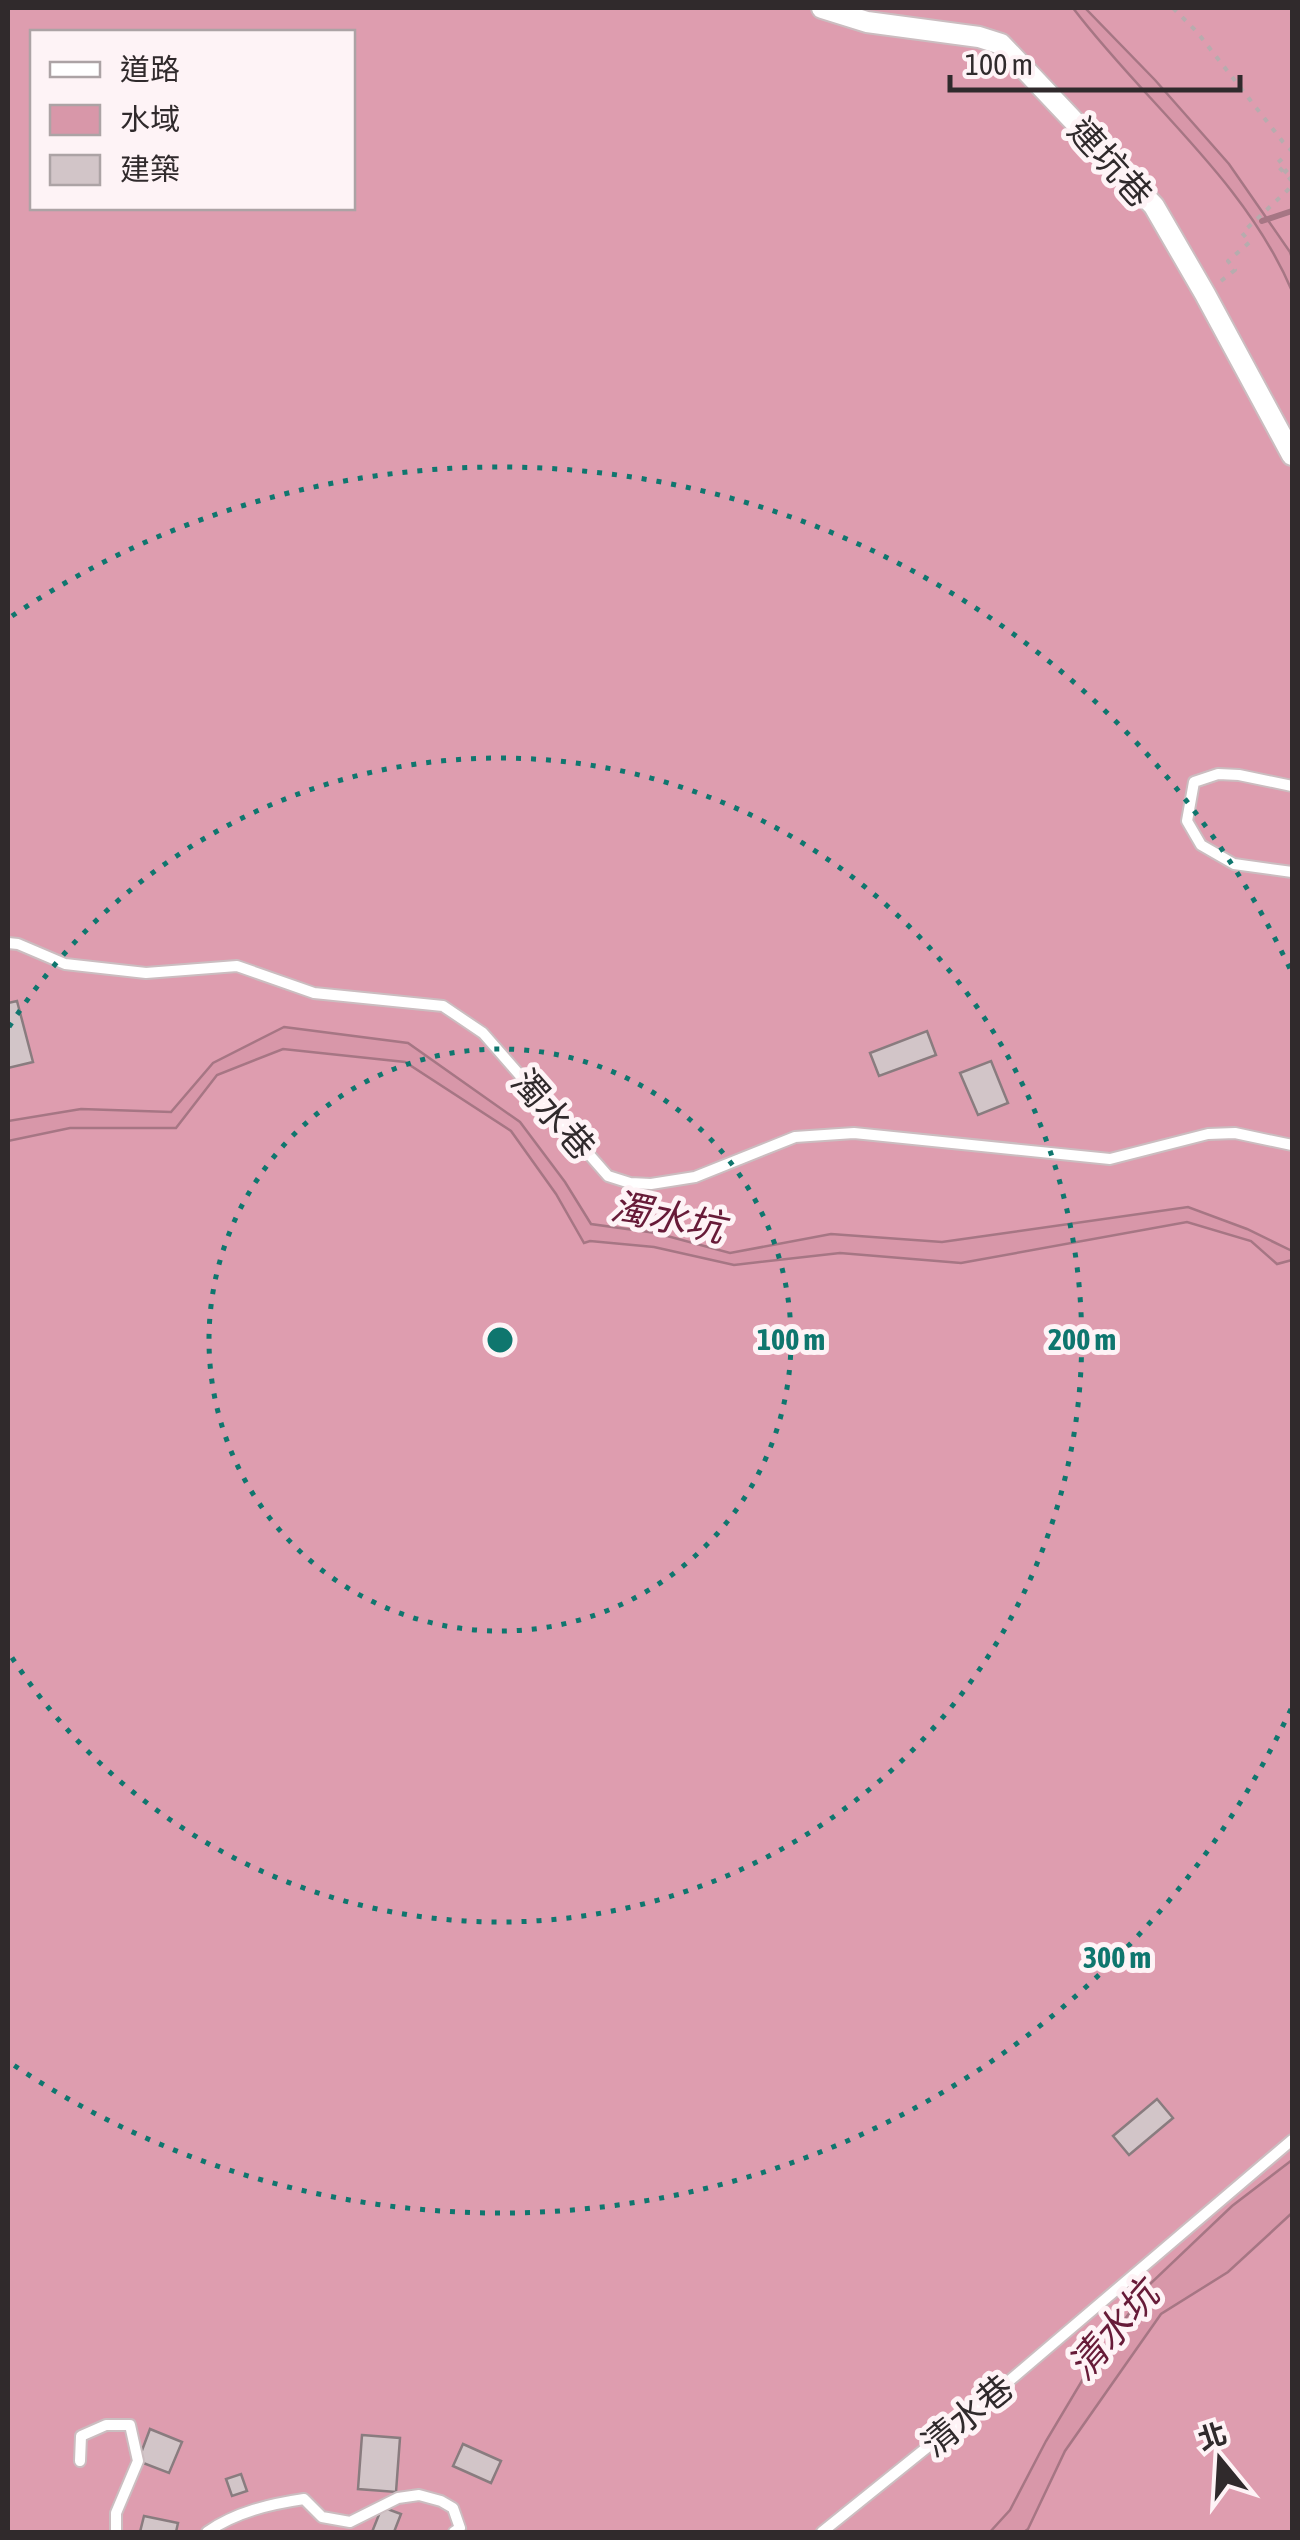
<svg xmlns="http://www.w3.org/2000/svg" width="1300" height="2540" viewBox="0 0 1300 2540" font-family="'Asap Condensed','Noto Sans TC',sans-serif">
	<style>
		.forest { fill: #de9daf; fill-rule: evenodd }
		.water { fill: #d897a9; stroke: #a67684; stroke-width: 2.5 }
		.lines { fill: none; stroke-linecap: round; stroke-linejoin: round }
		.stream { stroke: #a67684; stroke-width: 6 }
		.building { fill: #d2c5c8; stroke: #897c7f; stroke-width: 2.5 }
		.service-casing { stroke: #cbbdc0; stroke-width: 14 }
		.minor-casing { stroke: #cbbdc0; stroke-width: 24 }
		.path { stroke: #b7acae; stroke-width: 4; stroke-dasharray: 5 8; stroke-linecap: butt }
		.service { stroke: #fff; stroke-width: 10 }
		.minor { stroke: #fff; stroke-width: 20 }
		.ring { fill: none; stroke: #0f766e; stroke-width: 5; stroke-dasharray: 5 10 }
		.labels { text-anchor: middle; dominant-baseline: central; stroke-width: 10; stroke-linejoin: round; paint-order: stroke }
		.street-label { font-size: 35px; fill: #302a2c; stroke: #fef3f6 }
		.water-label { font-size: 38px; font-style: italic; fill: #671b38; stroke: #fef3f6 }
		.centre { fill: #0f766e; stroke: #fef3f6; stroke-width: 5 }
		.ring-label { font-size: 30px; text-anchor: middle; font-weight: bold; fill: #0f766e; stroke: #fef3f6; stroke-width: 10; stroke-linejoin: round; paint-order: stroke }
	</style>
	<rect width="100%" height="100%" fill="#f3e5e8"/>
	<path class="forest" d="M8 8H1292V2532H8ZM32 32H352V208H32Z"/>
	<g class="water">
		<path d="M1073 8H1085L1155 80 1229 164 1290 252 1292 258V291C1245 180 1145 103 1073 8Z"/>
		<path d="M284 1027 408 1043 520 1122 565 1182 591 1224 656 1233 730 1253 831 1234 942 1242 1188 1207 1247 1229 1292 1251V1260L1277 1264 1251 1241 1187 1222 961 1263 840 1253 734 1265 654 1247 590 1241 584 1243 556 1194 511 1131 405 1062 283 1049 217 1075 176 1128H70L8 1141V1121L81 1109 171 1112 213 1063Z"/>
		<path d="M1292 2160V2213L1228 2272 1161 2314 1065 2451 1028 2529 1024 2532H990L1010 2510 1046 2441 1089 2369 1151 2283 1232 2206Z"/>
	</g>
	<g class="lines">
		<path class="stream" d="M1262 221 1292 211"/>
	</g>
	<g class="building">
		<path d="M17 1001 33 1062 8 1068V1003Z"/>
		<path d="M927 1031 936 1055 879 1076 870 1053Z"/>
		<path d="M991 1061 1008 1103 978 1115 960 1073Z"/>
		<path d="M1157 2099 1173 2118 1129 2155 1113 2136Z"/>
		<path d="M150 2429 182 2442 169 2473 138 2461Z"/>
		<path d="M362 2435 400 2438 396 2492 358 2489Z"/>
		<path d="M463 2444 501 2461 491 2483 453 2466Z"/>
		<path d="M241 2474 247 2491 232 2496 226 2479Z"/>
		<path d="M382 2507 401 2514 394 2532H372Z"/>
		<path d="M144 2516 178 2523 176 2532H140Z"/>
	</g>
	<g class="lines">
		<defs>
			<g id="service">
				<path d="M1292 786 1239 775 1218 774 1194 782 1187 821 1201 845 1234 864 1292 872"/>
				<path d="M8 943 18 944 65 964 146 973 237 966 314 993 443 1006 483 1033 608 1176 630 1183 651 1184 695 1177 795 1137 854 1133 1110 1159 1208 1134 1235 1133 1292 1145"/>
				<path d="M80 2461 81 2436 106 2425H130L138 2461 116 2513V2532"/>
				<path d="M207 2532C236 2512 270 2504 304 2499L322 2517 350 2522 398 2498 419 2495 441 2501 453 2508 460 2528 454 2532"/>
				<path d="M822 2532 1002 2387 1292 2140"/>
			</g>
			<path id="minor" d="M822 8 867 22 979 37 1001 44 1154 206 1205 294 1292 455"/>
		</defs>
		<use href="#service" class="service-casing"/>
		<use href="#minor" class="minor-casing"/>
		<g class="path">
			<path d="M1173 8 1197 32 1283 142 1292 151"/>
			<path d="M1282 159 1276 164 1292 181"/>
			<path d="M1284 173 1288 169 1292 174"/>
			<path d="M1221 281 1235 270 1228 261 1250 242 1242 233 1292 186"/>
		</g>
		<use href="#service" class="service"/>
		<use href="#minor" class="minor"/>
	</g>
	<g class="ring">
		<circle cx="500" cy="1340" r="291"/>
		<path d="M9 1027A582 582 0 1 1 9 1653"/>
		<path d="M1291 1709A873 873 0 0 1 12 2064M12 616A873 873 0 0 1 1291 971"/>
	</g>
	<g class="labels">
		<g class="street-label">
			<text transform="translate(1111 162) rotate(48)">連坑巷</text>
			<text transform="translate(554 1114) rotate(49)">濁水巷</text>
			<text transform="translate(967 2415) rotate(-39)">清水巷</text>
		</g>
		<g class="water-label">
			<text transform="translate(668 1217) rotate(12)">濁水坑</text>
			<text transform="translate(1113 2330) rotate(-49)">清水坑</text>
		</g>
	</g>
	<circle cx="500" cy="1340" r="15" class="centre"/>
	<g class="ring-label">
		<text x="791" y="1350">100 m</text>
		<text x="1082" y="1350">200 m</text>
		<text x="1117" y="1968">300 m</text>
	</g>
	<rect width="1300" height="2540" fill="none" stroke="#302a2c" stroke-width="20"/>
	<rect x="30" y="30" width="325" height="180" fill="#fef3f6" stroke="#aca3a5" stroke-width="2.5"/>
	<rect x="50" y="62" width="50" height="15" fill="#ffffff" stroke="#aca3a5" stroke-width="2.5"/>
	<text x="120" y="80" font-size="30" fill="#302a2c">道路</text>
	<rect x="50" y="105" width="50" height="30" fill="#d897a9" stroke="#aca3a5" stroke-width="2.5"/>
	<text x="120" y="130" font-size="30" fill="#302a2c">水域</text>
	<rect x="50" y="155" width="50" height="30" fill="#d2c5c8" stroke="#aca3a5" stroke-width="2.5"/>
	<text x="120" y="180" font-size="30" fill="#302a2c">建築</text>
	<g transform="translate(1220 2460) rotate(342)" stroke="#fef3f6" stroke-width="8" paint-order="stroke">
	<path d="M0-8L18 38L0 25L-18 38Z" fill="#302a2c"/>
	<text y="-15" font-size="28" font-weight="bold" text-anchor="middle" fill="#302a2c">北</text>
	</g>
	<path d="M950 75v15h290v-15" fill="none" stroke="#302a2c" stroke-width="5"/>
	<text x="965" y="75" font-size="30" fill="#302a2c" stroke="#fef3f6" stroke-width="8" paint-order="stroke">100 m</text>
</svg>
